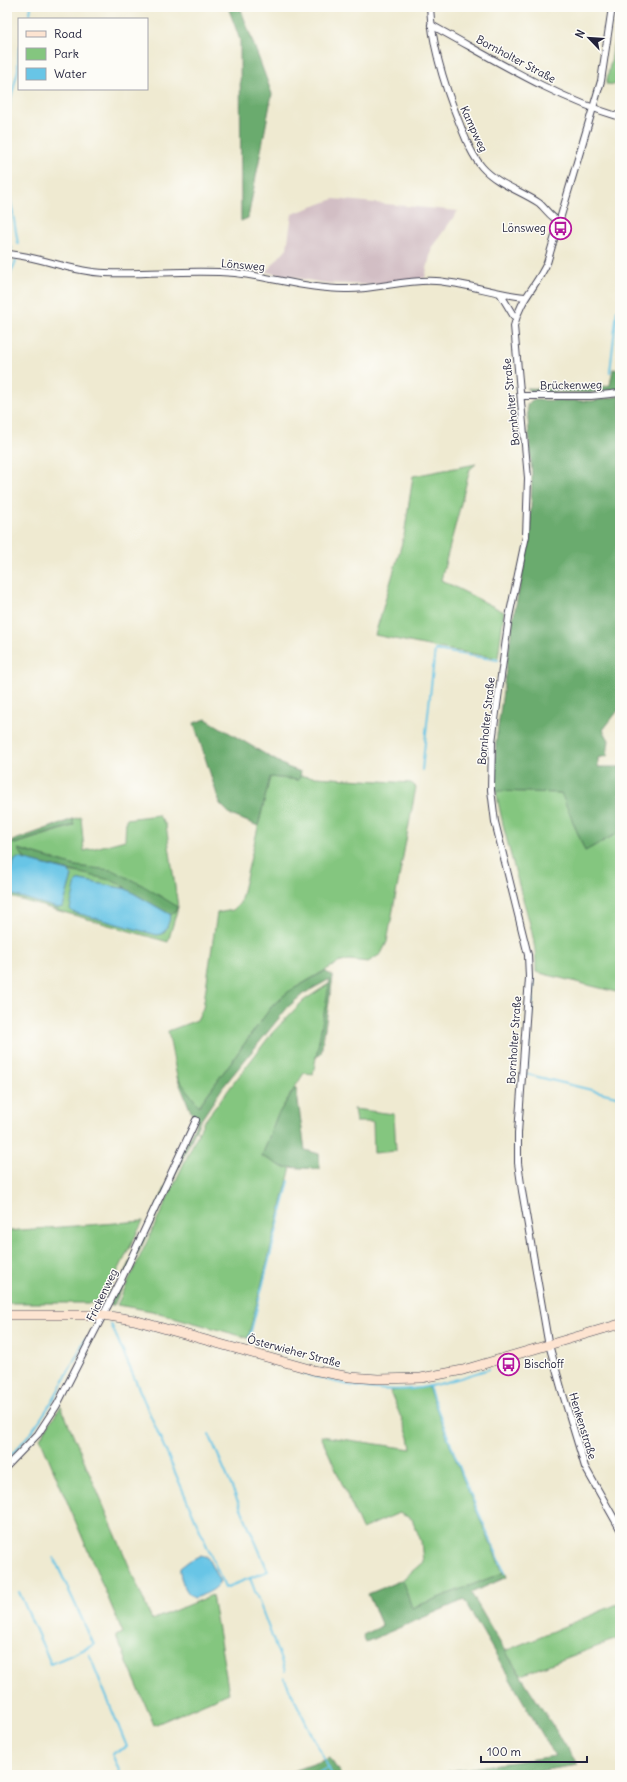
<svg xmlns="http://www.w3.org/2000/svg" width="627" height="1782" viewBox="0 0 627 1782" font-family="Delius,sans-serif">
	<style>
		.industrial { fill: #d2bec4 }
		.green { fill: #84c67f; stroke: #53745d }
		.forest { fill: #6bab6e; stroke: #466654 }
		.water { fill: #68c5e6; stroke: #457490 }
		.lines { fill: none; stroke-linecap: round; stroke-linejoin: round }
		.stream { stroke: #68c5e6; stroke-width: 2 }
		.street-casing { stroke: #414052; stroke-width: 8 }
		.secondary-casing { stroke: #414052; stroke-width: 10 }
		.street { stroke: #fff; stroke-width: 6 }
		.secondary { stroke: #fde4d1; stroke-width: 9 }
		.labels { text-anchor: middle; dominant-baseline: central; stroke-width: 3; stroke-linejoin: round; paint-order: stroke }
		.street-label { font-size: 11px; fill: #22223b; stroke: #fdfcf7 }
		.poi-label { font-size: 11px; fill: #22223b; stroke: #fdfcf7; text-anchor: end }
	</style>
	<rect width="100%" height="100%" fill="#fdfcf7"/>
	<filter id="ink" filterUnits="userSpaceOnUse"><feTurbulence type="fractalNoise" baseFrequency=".025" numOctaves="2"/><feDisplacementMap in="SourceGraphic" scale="8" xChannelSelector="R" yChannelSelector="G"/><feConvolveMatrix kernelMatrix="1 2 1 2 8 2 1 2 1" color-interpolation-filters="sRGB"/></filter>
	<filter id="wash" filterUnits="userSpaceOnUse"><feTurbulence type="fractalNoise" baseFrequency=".012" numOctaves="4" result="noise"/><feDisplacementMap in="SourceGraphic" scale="16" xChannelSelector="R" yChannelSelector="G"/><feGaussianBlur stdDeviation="0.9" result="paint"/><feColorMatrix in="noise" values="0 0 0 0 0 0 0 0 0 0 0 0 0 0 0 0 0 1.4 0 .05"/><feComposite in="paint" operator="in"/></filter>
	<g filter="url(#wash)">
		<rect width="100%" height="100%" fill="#efead1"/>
		<path class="industrial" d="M334 199 458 211 432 247 425 278 371 285 324 283 266 272 287 248 292 214Z"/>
		<g class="green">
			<path d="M620 27V85L606 84 612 56 615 31Z"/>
			<path d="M476 464 470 469 441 580 504 612 498 658 438 648 375 635 404 536 413 476Z"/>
			<path d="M300 776 411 783 416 787 387 942 381 954 368 962 349 960 338 963 288 992 272 1006 198 1107 177 1077 168 1031 197 1020 203 1008 217 913 233 910 240 903 270 777 298 780Z"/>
			<path d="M496 791 562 793 585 851 620 832V993L536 972C537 943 528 917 520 889 511 856 502 824 496 791Z"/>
			<path d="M158 815 166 825 178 907 168 942 7 896V886L10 894 57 908 63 906 72 876 68 871C83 874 117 877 126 889L80 880 76 882 73 912 157 935C168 934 167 923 171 915 173 912 176 910 178 907L112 871 75 866 19 849 25 859 15 860 7 886V863L12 841 15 844 73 826V819L81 817 84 851 125 840 126 819Z"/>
			<path d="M330 983 313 1074 304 1073 277 1116 262 1156 283 1167H291L248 1338 152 1311 117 1305 203 1123 272 1033 303 1001Z"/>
			<path d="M354 1109 394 1114 396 1151 374 1153 373 1122H356Z"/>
			<path d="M143 1221 106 1295 100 1303H7V1231Z"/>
			<path d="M428 1387 465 1484 503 1573 412 1608 402 1580 423 1562 421 1541 412 1519 399 1513 362 1529 321 1436 411 1449 409 1437 390 1391Z"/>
			<path d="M61 1406 152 1620 212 1595 229 1693 154 1725 116 1636 123 1633 40 1438Z"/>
			<path d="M620 1603V1638L521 1675 505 1651Z"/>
		</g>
		<g class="forest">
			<path d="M228 7H240L272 94 248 218 241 221 240 40Z"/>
			<path d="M613 369 620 370V389L589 393 530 391 527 388 588 390 610 385Z"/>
			<path d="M620 396V708L603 730 609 740 607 756 598 758V767H620V832L585 851 561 793 496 791 495 760 496 742 513 619 530 537 532 477 527 405 532 400 592 401Z"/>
			<path d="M206 719 287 767 301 772 299 780 270 777 258 826 231 815 220 804 194 723Z"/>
			<path d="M73 819 74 825 14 844 12 841Z"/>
			<path d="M18 849 75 866 112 870 142 885 178 907 171 915 126 889 124 886 110 880 29 861 25 859Z"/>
			<path d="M325 971 333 977 321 1053 316 1058 330 979 303 994 288 1007 223 1087 199 1123 114 1305H110L197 1121 191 1112 177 1077 199 1106 272 1006 288 992Z"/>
			<path d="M296 1087 305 1150 319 1154 320 1169 283 1167 262 1156 277 1116Z"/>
			<path d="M505 1572 507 1577 471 1593 505 1651 578 1765 514 1775H422L555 1756 464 1600 366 1642 363 1635 382 1626 368 1594 402 1580 412 1608Z"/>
			<path d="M330 1758 341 1775H282Z"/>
		</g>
		<g class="water">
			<path d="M18 858 68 871 72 875 63 907 57 908 10 894C5 883 10 871 15 860Z"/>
			<path d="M80 880 126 889 171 915C168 923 167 934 157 935L73 912 70 909 76 882Z"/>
			<path d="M201 1555 207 1557 220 1582C216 1591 202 1595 194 1598 186 1594 179 1577 180 1568L189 1561Z"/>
		</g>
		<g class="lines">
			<g class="stream">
				<path d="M29 19 31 7"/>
				<path d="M7 130 10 102 18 70 19 47"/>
				<path d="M7 179 18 244"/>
				<path d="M7 248H12"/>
				<path d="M7 294 11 272 16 261"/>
				<path d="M610 372 617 310"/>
				<path d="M422 770 435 650 498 660"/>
				<path d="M527 1068 534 980"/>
				<path d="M526 1074 620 1097"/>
				<path d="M111 1324 225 1588 268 1571 209 1434"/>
				<path d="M249 1339 289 1181"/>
				<path d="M297 1371C340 1385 386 1396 430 1386 450 1382 470 1375 489 1369"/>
				<path d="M429 1387 466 1484 505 1573"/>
				<path d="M7 1459C43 1424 63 1383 85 1339"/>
				<path d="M250 1578 285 1671"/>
				<path d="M19 1592 51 1664 94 1645 54 1558"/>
				<path d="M89 1654 127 1747 112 1754 121 1775"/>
				<path d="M284 1678 332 1775"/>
				<path d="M312 1775 329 1768"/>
			</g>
		</g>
	</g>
	<g filter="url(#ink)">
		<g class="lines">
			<defs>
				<g id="street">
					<path d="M430 7C432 47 444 85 459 122 465 137 471 154 482 167 497 184 521 191 539 203 546 209 551 218 559 221"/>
					<path d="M612 7 601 81 547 263C536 287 520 299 514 326L528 478 526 536 509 617 492 742 491 790 495 822 528 955 529 978 518 1133V1163L522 1191 548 1341 562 1391 585 1467 620 1529"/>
					<path d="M431 25C492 58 553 97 620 117"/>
					<path d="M7 254C40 256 71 272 105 273 148 275 191 269 235 273 272 277 311 290 349 289 378 289 407 279 436 281 466 283 495 294 525 297"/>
					<path d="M501 295 513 315 516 318"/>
					<path d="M521 396H591L620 393"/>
					<path d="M7 1466 38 1434 57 1405 120 1282 196 1120"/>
				</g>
				<path id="secondary" d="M7 1315H103L134 1320 313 1370 350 1377 378 1379 421 1378 463 1370 620 1324"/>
			</defs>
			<use href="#street" class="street-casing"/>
			<use href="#secondary" class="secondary-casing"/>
			<use href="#street" class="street"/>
			<use href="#secondary" class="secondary"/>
		</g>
	</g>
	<defs>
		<symbol id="bus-ring" viewBox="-11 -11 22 22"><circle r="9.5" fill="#fdfcf7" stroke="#b5179e" stroke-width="1.5"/><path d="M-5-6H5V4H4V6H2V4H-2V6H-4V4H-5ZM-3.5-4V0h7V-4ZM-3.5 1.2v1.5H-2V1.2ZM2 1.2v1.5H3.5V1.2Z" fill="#b5179e"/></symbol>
	</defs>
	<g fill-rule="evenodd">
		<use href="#bus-ring" x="548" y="216" width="25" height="25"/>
		<use href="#bus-ring" x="496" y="1352" width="25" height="25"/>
	</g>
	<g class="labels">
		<g class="street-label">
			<text transform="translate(516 59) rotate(28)">Bornholter Straße</text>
			<text transform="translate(474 129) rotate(65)">Kampweg</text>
			<text transform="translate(243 265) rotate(5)">Lönsweg</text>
			<text transform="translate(571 385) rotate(-1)">Brückenweg</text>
			<text transform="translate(511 402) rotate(-96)">Bornholter Straße</text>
			<text transform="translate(486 721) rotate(-84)">Bornholter Straße</text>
			<text transform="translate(514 1040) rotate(-86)">Bornholter Straße</text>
			<text transform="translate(102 1295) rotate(-64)">Frickenweg</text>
			<text transform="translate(294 1351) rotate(15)">Österwieher Straße</text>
			<text transform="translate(583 1426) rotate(73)">Henkenstraße</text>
		</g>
		<g class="poi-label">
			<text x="546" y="228">Lönsweg</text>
			<text x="524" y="1364" text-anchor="start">Bischoff</text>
		</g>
	</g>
	<rect width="627" height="1782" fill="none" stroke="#fdfcf7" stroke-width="24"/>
	<rect x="18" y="18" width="130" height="72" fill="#fdfcf7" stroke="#a5a5ac"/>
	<rect x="26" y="31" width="20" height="6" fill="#fde4d1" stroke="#a5a5ac"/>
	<text x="54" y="38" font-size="12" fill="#22223b">Road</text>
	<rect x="26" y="48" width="20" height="12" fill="#84c67f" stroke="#a5a5ac"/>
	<text x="54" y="58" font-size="12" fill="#22223b">Park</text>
	<rect x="26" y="68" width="20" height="12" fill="#68c5e6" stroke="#a5a5ac"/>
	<text x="54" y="78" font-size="12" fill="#22223b">Water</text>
	<g transform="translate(589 38) rotate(295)" stroke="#fdfcf7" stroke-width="3" paint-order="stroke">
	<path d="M0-3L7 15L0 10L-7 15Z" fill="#22223b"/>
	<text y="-6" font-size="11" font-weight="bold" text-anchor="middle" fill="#22223b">N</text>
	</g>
	<path d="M481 1756v6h106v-6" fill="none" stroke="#22223b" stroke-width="2"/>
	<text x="487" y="1756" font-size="12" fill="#22223b" stroke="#fdfcf7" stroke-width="3" paint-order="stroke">100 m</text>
</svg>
